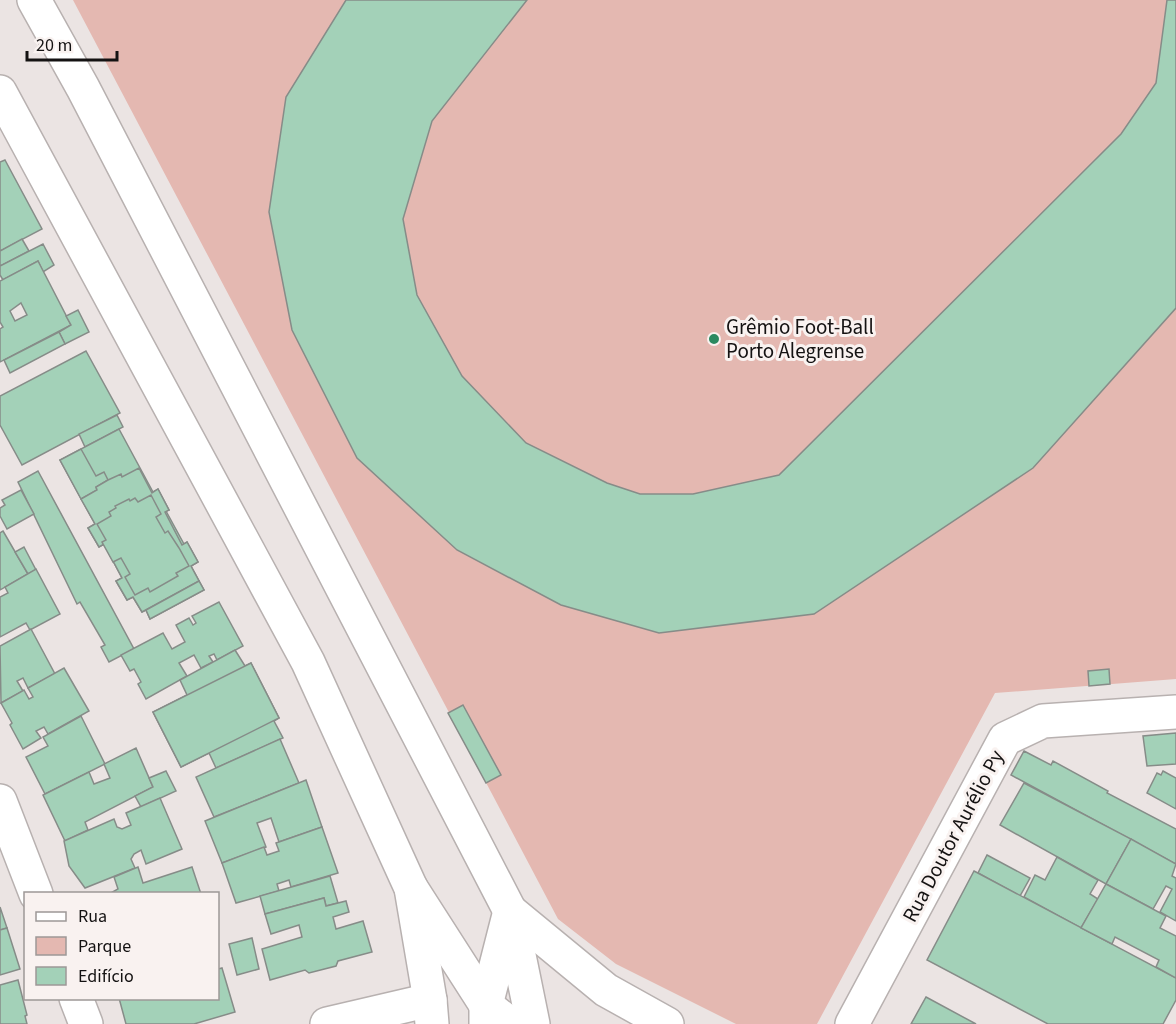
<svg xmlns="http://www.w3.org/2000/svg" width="1176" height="1024" viewBox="0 0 1176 1024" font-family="'Source Sans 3',sans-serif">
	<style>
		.green { fill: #e4b8b1 }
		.building { fill: #a3d1b8; stroke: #868c88; stroke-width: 1.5; fill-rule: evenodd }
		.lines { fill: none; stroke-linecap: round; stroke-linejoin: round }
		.minor-casing { stroke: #b8b1b0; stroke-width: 36 }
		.major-casing { stroke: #b8b1b0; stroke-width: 36 }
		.minor { stroke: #fff; stroke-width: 33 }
		.major { stroke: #fff; stroke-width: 33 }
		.poi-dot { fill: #2a8960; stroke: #f9f2f0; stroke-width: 2 }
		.labels { text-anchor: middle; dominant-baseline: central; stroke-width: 6; stroke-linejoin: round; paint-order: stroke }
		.poi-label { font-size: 21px; fill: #141212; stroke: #f9f2f0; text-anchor: start }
		.street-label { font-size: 21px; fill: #141212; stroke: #f9f2f0 }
	</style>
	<rect width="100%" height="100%" fill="#ebe4e3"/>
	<path class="green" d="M73 0H1176V679L995 693 817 1024H736L616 964 558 919Z"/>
	<g class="building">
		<path d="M346 0H527L432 121 403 219 417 295 462 376 526 443 607 483 640 494H693L779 475 1121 134 1156 83 1167 0H1176V308L1033 468 814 614 659 633 561 605 457 550 357 458 292 330 269 212 286 97Z"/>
		<path d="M5 160 42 229 0 251V162Z"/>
		<path d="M22 239 29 251 0 266V251Z"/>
		<path d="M43 244 54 265 43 272 38 261 3 280 0 275V266Z"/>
		<path d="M38 261 71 325 0 362V329L3 327 0 322V281ZM21 303 27 315 15 321 10 311Z"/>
		<path d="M78 310 89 332 65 344 59 332 71 325 66 316Z"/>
		<path d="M59 332 65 344 10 373 4 360Z"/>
		<path d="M86 351 120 413 22 465 0 425V396Z"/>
		<path d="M117 415 123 427 85 447 79 434Z"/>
		<path d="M119 429 153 492 158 489 169 510 166 511 184 544 187 542 198 562 191 566 204 590 150 619 146 610 142 612 133 597 127 600 116 581 122 578 104 544 99 547 88 528 95 524 60 460Z"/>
		<path d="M81 449 96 476 104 472 108 480 96 487 97 490 81 499 60 460Z"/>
		<path d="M139 468 152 493 158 489 169 510 165 512 182 545 187 542 198 562 191 566 199 581 142 612 133 597 127 600 116 581 122 578 104 544 99 547 88 528 95 524 81 499 97 490 96 487 108 480 121 474 122 477Z"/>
		<path d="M38 471 134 649 109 662 101 647 105 645 80 602 77 604 18 482Z"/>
		<path d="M21 490 34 514 7 529 0 516V508L5 505 2 500Z"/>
		<path d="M151 495 161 514 156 517 165 533 168 531 179 548 189 566 176 573 178 576 150 592 148 588 135 595 125 577 130 574 121 558 113 562 102 542 106 540 97 524 111 516 109 512 116 508 115 506 129 499 130 501 135 498 138 502Z"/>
		<path d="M3 531 28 574 0 590V533Z"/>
		<path d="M24 547 36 570 28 574 15 552Z"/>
		<path d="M36 569 60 614 30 630 26 623 0 637V597L8 593 5 587Z"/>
		<path d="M199 581 204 590 150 619 146 610Z"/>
		<path d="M219 602 243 646 217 660 214 654 209 656 213 662 201 668 194 655 179 663 187 676 146 699 138 684 141 682 134 669 130 671 121 655 163 633 172 649 185 642 176 625 189 618 193 625 196 623 192 616Z"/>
		<path d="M31 629 55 674 28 688 23 678 17 681 23 691 1 703 0 646Z"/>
		<path d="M235 650 245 666 251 663 279 718 274 721 283 738 216 768 209 753 181 767 153 712 187 695 180 680Z"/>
		<path d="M251 663 279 718 181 767 153 712Z"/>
		<path d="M64 668 89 711 48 734 44 727 36 731 41 738 23 749 10 725 12 723 1 703 24 690 29 699 33 697 28 688Z"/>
		<path d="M1109 669 1110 684 1089 686 1088 671Z"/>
		<path d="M463 705 501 775 486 783 448 713Z"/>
		<path d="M81 716 105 764 45 794 26 757 48 746 43 737Z"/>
		<path d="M1176 733V764L1147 766 1143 736Z"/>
		<path d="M280 739 299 783 214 817 196 777Z"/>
		<path d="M136 748 153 787 85 822 88 830 65 841 43 795 89 772 94 784 110 778 104 764Z"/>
		<path d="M1024 751 1051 765 1053 761 1108 791 1107 793 1176 829V864L1011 775Z"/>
		<path d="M166 771 176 791 141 807 135 796 153 787 149 778Z"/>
		<path d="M1163 771 1176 778V809L1147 793 1157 773 1161 775Z"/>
		<path d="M306 780 322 827 279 842 271 818 257 823 266 847 222 863 205 821Z"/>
		<path d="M1024 783 1131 839 1106 884 1000 825Z"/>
		<path d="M160 798 182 849 146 864 141 850 134 854 131 859 135 868 85 888 69 866 64 841 114 819 117 827 122 829 131 825 126 813Z"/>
		<path d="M322 827 338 873 291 887 289 880 277 884 279 891 236 903 222 863 264 847 267 855 279 851 276 843Z"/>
		<path d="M1131 839 1176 864 1172 876 1176 878V921L1160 912 1172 889 1166 886 1153 909 1106 884Z"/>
		<path d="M987 855 1030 878 1020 896 978 873Z"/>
		<path d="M1057 857 1098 880 1090 894 1098 899 1081 928 1024 897 1035 875 1045 880Z"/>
		<path d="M138 867 143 883 192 867 201 894H109L118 889 114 877Z"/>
		<path d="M974 871 1176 978V1000L1163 1024H1048L927 960Z"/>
		<path d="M330 876 338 903 326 906 324 898 265 914 260 896Z"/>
		<path d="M1106 884 1166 916 1160 928 1176 936V978L1156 967 1159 960 1115 937 1112 944 1081 928Z"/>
		<path d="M324 898 326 906 346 901 349 912 333 917 336 929 363 921 372 952 338 961 336 966 309 973 305 970 270 980 262 949 302 937 299 925 271 934 265 914Z"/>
		<path d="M0 907 7 928 0 930Z"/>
		<path d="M7 928 20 969 0 975V930Z"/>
		<path d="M252 938 259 969 237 975 229 944Z"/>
		<path d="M222 968 235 1012 194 1024H126L119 998H218V969Z"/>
		<path d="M18 980 27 1015 25 1016 27 1024H0V985Z"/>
		<path d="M926 997 976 1024H911Z"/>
	</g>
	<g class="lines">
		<defs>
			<g id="minor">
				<path d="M0 801 36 894"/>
				<path d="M411 888 486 1005 510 1024"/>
				<path d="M76 998 86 1024"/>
				<path d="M327 1024 430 1000"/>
				<path d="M486 1024V1005L510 911 606 990 667 1024"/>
				<path d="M852 1024 1005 739 1043 721 1176 712"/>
			</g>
			<g id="major">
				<path d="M34 0 83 88 510 911 533 1024"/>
				<path d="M0 92 308 662 411 888 430 1000 432 1024"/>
			</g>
		</defs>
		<use href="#minor" class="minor-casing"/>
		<use href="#major" class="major-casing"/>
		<use href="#minor" class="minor"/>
		<use href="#major" class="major"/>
	</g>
	<circle class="poi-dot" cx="714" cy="339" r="6"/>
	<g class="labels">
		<g class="poi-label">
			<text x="726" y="327">Grêmio Foot-Ball<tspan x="726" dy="24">Porto Alegrense</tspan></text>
		</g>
		<g class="street-label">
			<text transform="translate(953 836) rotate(-62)">Rua Doutor Aurélio Py</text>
		</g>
	</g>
	<rect x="24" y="892" width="195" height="108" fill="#f9f2f0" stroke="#9d9897" stroke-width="1.5"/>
	<rect x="36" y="912" width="30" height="9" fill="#ffffff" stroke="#9d9897" stroke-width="1.5"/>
	<text x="78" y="922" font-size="18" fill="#141212">Rua</text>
	<rect x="36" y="937" width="30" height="18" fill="#e4b8b1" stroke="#9d9897" stroke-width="1.5"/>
	<text x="78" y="952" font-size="18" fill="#141212">Parque</text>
	<rect x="36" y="967" width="30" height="18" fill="#a3d1b8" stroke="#9d9897" stroke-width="1.5"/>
	<text x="78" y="982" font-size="18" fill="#141212">Edifício</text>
	<path d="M27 51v9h90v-9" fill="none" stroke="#141212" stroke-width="3"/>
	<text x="36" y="51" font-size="18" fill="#141212" stroke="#f9f2f0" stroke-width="4.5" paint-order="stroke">20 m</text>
</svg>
